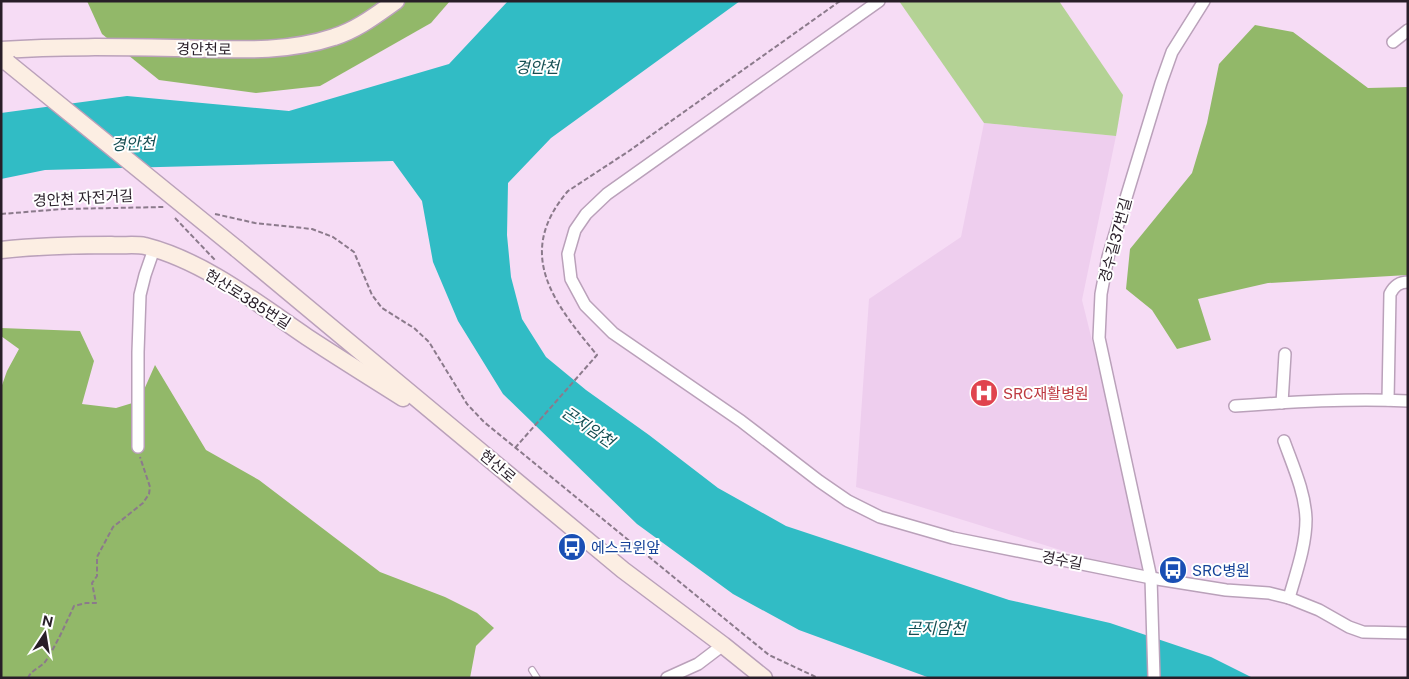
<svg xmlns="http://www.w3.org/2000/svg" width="1409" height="679" viewBox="0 0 1409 679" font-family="'Public Sans','Noto Sans KR',sans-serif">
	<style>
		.built { fill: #eeceee }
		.green { fill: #b4d295 }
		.forest { fill: #92b869 }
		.water { fill: #31bcc5 }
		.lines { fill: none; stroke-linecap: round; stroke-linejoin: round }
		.lane-casing { stroke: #baa1ba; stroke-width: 8 }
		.street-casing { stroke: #baa1ba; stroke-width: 14 }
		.secondary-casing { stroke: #baa1ba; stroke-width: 19 }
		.path { stroke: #8b7a8b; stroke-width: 2; stroke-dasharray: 5 2.5; stroke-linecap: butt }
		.lane { stroke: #fff; stroke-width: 5.5 }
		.street { stroke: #fff; stroke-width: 11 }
		.secondary { stroke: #fceee3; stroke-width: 16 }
		.secondary-bridge-casing { stroke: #baa1ba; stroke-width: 19; stroke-linecap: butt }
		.secondary-bridge { stroke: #fceee3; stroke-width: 16 }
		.labels { text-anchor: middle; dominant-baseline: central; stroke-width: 4; stroke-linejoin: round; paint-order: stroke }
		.street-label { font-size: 15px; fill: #281e28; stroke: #fff }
		.health-label { font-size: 15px; fill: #be3a42; stroke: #fff; text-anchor: start }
		.transit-label { font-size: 15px; fill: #164399; stroke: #fff; text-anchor: start }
		.water-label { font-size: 16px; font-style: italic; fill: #154e52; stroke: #fff }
	</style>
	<rect width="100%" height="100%" fill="#f6dcf5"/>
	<path class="built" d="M984 123 1116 136 1082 300 1151 578 856 487 869 299 961 237Z"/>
	<path class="green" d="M899 1H1059L1123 95 1116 136 984 123Z"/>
	<g class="forest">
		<path d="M87 1H450L431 23 320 86 256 93 159 80 102 34Z"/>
		<path d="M1255 25 1293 32 1368 88 1408 87V275L1268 283 1198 299 1211 340 1177 349 1152 310 1126 289 1130 249 1192 173 1207 123 1219 64Z"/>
		<path d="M1 328 80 331 94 361 82 404 116 408 139 401 155 365 206 450 259 480 380 572 445 597 477 613 494 628 476 646 470 678H1V388L7 371 19 349 1 336Z"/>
	</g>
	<path class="water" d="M508 1H740L551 138 508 183 507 235 511 277 522 319 546 357 586 390 649 435 718 488 786 526 1009 600 1110 623 1211 657 1253 678H930L799 630 733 594 637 524 503 394 458 321 433 262 422 201 393 161 45 170 1 179V113L127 96 289 111 449 64Z"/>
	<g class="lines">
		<defs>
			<path id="lane" d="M532 670 537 678"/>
			<g id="street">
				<path d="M879 1 607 194 586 214 575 230 568 254 571 279 585 305 613 333 741 421 819 481 848 501 880 517 953 538 1151 578 1226 590 1269 593 1289 598 1319 610 1349 627 1363 632 1408 633"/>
				<path d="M1393 42 1408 30"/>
				<path d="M1388 400 1390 294C1394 286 1399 282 1408 282"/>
				<path d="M1282 403 1285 354"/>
				<path d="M1235 406C1292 402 1351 398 1408 401"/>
				<path d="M1284 441C1293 466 1305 492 1306 519 1306 546 1296 573 1289 598"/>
				<path d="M138 447V352L140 295 145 275 154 249"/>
				<path d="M667 678 698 664 723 645"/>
				<path d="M1154 678 1151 578 1099 338 1101 294 1108 257 1161 83 1172 52 1204 1"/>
			</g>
			<g id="secondary">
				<path d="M1 50C59 46 117 47 176 48 229 49 283 54 334 37 357 30 376 15 396 1"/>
				<path d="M237 249 623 570 723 645 764 678"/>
				<path d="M1 250C38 246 74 245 111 245 122 246 135 244 145 246 204 261 257 303 307 337 339 358 371 378 403 398"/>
			</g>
		</defs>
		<use href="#lane" class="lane-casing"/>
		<use href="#street" class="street-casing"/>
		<use href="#secondary" class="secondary-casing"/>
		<g class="path">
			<path d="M1 214 63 209 164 207"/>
			<path d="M215 214 255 223 312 229 333 237 354 252 372 295 382 308 414 328 429 342 467 404 484 422 769 655 818 678"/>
			<path d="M175 218 215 260"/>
			<path d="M515 448 597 355C554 303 514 254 568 191L629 151 840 1"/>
			<path d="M28 678C31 670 40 668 45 662 57 644 65 625 74 606L86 603H96L92 583 97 576V557L113 527 143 503 149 494 150 487 140 457"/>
		</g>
		<use href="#lane" class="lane"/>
		<use href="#street" class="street"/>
		<use href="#secondary" class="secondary"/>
		<defs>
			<path id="secondary-bridge" d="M8 63 237 249"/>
		</defs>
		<use href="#secondary-bridge" class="secondary-bridge-casing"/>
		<use href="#secondary-bridge" class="secondary-bridge"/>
	</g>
	<defs>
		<symbol id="hospital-disc" viewBox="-11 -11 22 22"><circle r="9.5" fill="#e0444e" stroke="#fff"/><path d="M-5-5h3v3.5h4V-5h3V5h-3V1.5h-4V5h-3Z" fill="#fff"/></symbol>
		<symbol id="bus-disc" viewBox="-11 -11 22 22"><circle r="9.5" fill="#1a4fb4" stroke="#fff"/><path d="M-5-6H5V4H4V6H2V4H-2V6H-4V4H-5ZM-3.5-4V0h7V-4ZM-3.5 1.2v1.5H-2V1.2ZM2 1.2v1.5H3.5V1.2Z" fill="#fff"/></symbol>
	</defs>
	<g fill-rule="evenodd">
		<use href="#hospital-disc" x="968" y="377" width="32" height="32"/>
		<use href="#bus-disc" x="556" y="531" width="32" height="32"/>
		<use href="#bus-disc" x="1157" y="554" width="32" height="32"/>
	</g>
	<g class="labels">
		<g class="street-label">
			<text transform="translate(204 49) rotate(1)">경안천로</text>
			<text transform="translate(83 198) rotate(-3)">경안천 자전거길</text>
			<text transform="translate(1115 240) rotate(-75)">경수길37번길</text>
			<text transform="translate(248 299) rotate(32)">현산로385번길</text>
			<text transform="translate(498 466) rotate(40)">현산로</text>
			<text transform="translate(1062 560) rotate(11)">경수길</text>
		</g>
		<g class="health-label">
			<text x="1003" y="393">SRC재활병원</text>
		</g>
		<g class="transit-label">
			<text x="591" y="547">에스코윈앞</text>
			<text x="1192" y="570">SRC병원</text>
		</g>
		<g class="water-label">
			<text x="537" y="67">경안천</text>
			<text transform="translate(133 144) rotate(-2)">경안천</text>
			<text transform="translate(588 427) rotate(34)">곤지암천</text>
			<text x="936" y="628">곤지암천</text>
		</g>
	</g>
	<rect width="1409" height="679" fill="none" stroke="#281e28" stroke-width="5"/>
	<g transform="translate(45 634) rotate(12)" stroke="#ffffff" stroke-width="4" paint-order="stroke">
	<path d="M0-4L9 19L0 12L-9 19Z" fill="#281e28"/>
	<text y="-8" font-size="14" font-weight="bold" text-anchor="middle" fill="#281e28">N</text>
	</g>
</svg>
